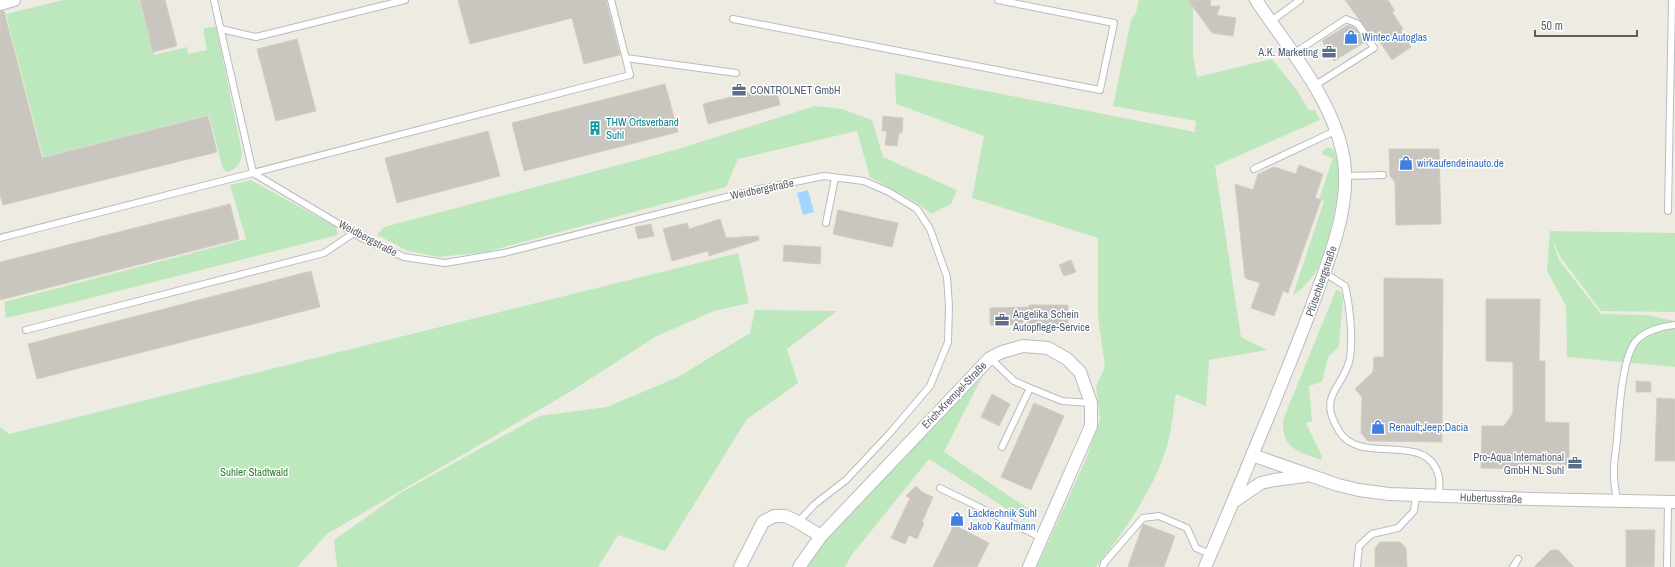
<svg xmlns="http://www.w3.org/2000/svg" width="1675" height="567" viewBox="0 0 1675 567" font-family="'Archivo Narrow',sans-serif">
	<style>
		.green { fill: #bde8bd }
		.water { fill: #a2d6ff }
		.building { fill: #c9c6bf; stroke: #d3cdc0 }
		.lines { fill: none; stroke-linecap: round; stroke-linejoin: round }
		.service-casing { stroke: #b8bbc0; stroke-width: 8 }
		.minor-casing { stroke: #b8bbc0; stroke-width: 14 }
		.service { stroke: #fff; stroke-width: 6 }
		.minor { stroke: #fff; stroke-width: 12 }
		.labels { text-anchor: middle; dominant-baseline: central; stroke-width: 3; stroke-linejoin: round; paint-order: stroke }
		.shop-label { font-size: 11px; fill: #366cbe; stroke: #fff; text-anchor: start }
		.service-label { font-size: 11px; fill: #4e5e75; stroke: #fff; text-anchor: end }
		.culture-label { font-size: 11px; fill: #0d838f; stroke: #fff; text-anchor: start }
		.street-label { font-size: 11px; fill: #5b5f64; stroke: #fff }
		.park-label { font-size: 11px; fill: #2f8634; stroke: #fff }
	</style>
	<rect width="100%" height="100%" fill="#eeece2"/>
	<g class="green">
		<path d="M63 0H139L154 55 187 47 188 54 207 50 204 34V29L209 27H216L242 152C242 163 237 169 227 172L223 169 209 115 43 157 6 14Z"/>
		<path d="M1139 0H1193V55L1197 77 1272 59 1298 92 1309 110H1315L1320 120 1215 166 1241 337 1267 350 1209 360 1206 406 1176 394C1173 411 1172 429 1167 446 1153 492 1125 530 1096 567H1037L1087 457 1100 419 1096 387 1105 366 1098 317V238L972 198 984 136 896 104 895 73 1195 132 1196 121 1113 106 1131 20 1136 12Z"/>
		<path d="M815 106 842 109 872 120 883 157 957 190 951 204 931 214 917 203 870 177 857 131 738 159 726 187 486 252 439 257 408 251 377 235 384 227 675 150Z"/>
		<path d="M1328 148H1331C1351 165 1327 253 1315 273 1309 282 1302 289 1293 295L1324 201 1319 199 1333 158 1322 154 1324 149Z"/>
		<path d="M251 180 336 227 338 235 67 304 6 318 4 302 246 239 230 185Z"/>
		<path d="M1550 231 1675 233V312L1601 311 1561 258 1552 239 1559 260 1601 314 1647 315 1675 321V367L1567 357 1566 306 1547 271Z"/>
		<path d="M738 253 749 303 714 311 655 337 573 390 327 534 297 567H0V427L9 434Z"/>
		<path d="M1336 290H1338L1342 294 1343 298 1339 346 1328 357 1322 382 1309 386 1312 421 1306 423 1322 456 1321 460C1297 450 1282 450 1283 420Z"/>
		<path d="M755 310 837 311 787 349 798 383 747 419 665 551 618 535 598 567H337L334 540 402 492 539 416 607 407 678 377 750 333Z"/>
		<path d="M982 377 944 452 1030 510 1024 520 929 459 851 556 845 567H805L830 534Z"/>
	</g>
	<path class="water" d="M808 190 814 212 803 215 797 193Z"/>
	<g class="building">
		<path d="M140 0H165L177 46 153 52Z"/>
		<path d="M458 0H606L620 55 584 64 572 18 470 44Z"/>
		<path d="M1188 0H1211L1210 6H1220L1217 15 1236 18 1233 36 1212 33Z"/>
		<path d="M1345 0H1388L1395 11 1392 12 1403 29 1401 31 1411 47 1392 60 1375 35 1372 37Z"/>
		<path d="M0 11H4L42 158 208 116 217 152 3 205 0 195Z"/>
		<path d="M1348 25 1355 28 1365 42 1334 61 1322 41Z"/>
		<path d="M297 39 316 111 276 121 257 49Z"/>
		<path d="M665 84 678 132 524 171 512 123Z"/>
		<path d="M775 86 780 105 708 124 703 104Z"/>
		<path d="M883 116 903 118 902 133H899L897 146 885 145 887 131H882Z"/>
		<path d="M488 131 500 176 397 203 385 158Z"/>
		<path d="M1389 149H1439L1441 224 1396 225 1395 182 1390 176Z"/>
		<path d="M1299 165 1323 174 1315 198 1321 200 1288 293 1283 291 1274 316 1251 308 1260 283 1245 278 1235 184 1253 190 1258 174 1274 167 1296 174Z"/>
		<path d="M230 204 239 239 0 300V262Z"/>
		<path d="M838 210 898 223 892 247 833 234Z"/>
		<path d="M720 219 726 238 758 236 759 240 709 256 708 251 672 261 663 229 687 223 689 229Z"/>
		<path d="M651 224 654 236 638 239 635 227Z"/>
		<path d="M784 245 821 247 820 264 783 261Z"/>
		<path d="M1071 260 1076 272 1064 276 1059 265Z"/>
		<path d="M311 271 320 307 37 379 28 344Z"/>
		<path d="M1384 278 1443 279 1442 442 1368 441 1361 433 1362 397 1355 389 1373 372 1374 357H1384Z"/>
		<path d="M1486 299H1540L1539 361H1545V422L1569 423V465L1520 464V469L1481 468 1482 426H1504L1513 413V362L1486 361Z"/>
		<path d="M1029 305H1068V324L990 325V308L1029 307Z"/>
		<path d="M1636 381 1651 382V392H1636Z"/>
		<path d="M992 394 1010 404 999 426 981 417Z"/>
		<path d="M1657 398 1675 399V461H1655Z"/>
		<path d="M1034 403 1064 416 1031 490 1001 477Z"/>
		<path d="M916 486 922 492 933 497 922 522 924 523 917 539 909 535 905 544 891 538 910 498 906 496Z"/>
		<path d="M1143 524 1175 536 1164 567H1128Z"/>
		<path d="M954 525 989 543 977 567H933Z"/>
		<path d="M1626 530H1655L1654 567H1626Z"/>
		<path d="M1380 542H1400L1406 548 1407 567H1375V548Z"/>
		<path d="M1551 550H1558L1574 567H1534Z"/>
	</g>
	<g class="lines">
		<defs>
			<g id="service">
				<path d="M214 0 253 173 630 75 611 0"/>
				<path d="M733 19 1100 90 1114 23 998 0"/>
				<path d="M1270 22 1300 0"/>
				<path d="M221 29 256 37 405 0"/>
				<path d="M1293 54 1346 19 1358 24 1374 48 1314 86"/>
				<path d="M626 58 736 73"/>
				<path d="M1254 169 1337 130"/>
				<path d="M1345 176 1383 175"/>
				<path d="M1668 211 1672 0"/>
				<path d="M826 223 835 178"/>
				<path d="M0 238 253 173 362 238 404 257 445 263 504 253 750 191 824 176 864 181 889 192 917 209 930 229 947 277 949 306 948 342 930 386 890 433 846 480 815 504 798 522"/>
				<path d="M1325 273 1345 286C1350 307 1353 337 1350 358 1344 389 1316 394 1339 431 1360 467 1428 429 1439 477 1440 483 1439 490 1439 496"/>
				<path d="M26 330 324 253 354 233"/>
				<path d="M990 358 1014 381 1030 388"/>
				<path d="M1002 447 1030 388 1062 401 1091 403"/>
				<path d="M940 488 1042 538"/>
				<path d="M1617 501C1616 493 1614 484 1614 476 1613 464 1616 452 1617 440 1619 416 1621 359 1636 341 1645 331 1662 326 1675 325"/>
				<path d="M1103 567 1104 563 1143 518 1159 516 1187 528 1196 548 1210 554"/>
				<path d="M1357 567 1359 546 1372 534 1398 528 1414 511 1416 495"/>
				<path d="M1513 567 1518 559"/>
				<path d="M1667 567 1668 502"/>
			</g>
			<g id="minor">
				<path d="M0 4 14 0"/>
				<path d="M1252 455 1338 485 1359 490 1389 494 1531 499 1675 502"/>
				<path d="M1233 502 1261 483 1274 480 1305 476"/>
				<path d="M740 567 763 522 774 516H785L798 522 821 536"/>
				<path d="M799 567 821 536 990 358 1002 352 1023 346 1048 348 1067 359 1080 372 1091 403V426L1029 567"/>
				<path d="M1205 567C1228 515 1249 462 1271 410 1285 374 1300 339 1313 303 1330 257 1354 199 1342 150 1329 94 1287 47 1256 0"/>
			</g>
		</defs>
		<use href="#service" class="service-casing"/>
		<use href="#minor" class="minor-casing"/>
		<use href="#service" class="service"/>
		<use href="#minor" class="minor"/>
	</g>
	<defs>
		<symbol id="shop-bare" viewBox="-9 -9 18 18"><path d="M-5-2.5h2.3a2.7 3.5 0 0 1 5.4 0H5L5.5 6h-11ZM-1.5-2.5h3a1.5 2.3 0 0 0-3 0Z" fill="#3f7fe0" stroke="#fff" stroke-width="2.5" paint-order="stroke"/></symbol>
		<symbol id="office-bare" viewBox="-9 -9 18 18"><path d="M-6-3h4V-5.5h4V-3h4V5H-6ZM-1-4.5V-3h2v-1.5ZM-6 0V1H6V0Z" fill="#5c6f8a" stroke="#fff" stroke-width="2.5" paint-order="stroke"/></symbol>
		<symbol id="building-bare" viewBox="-9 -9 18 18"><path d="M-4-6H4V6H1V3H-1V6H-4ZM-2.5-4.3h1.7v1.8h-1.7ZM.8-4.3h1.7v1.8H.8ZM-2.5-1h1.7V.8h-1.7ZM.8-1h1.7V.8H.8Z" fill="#0f9aa8" stroke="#fff" stroke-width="2.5" paint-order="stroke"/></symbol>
	</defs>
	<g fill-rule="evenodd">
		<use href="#shop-bare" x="1341" y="27" width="20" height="20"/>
		<use href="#office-bare" x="1319" y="42" width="20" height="20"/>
		<use href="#office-bare" x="729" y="80" width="20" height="20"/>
		<use href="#building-bare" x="585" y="118" width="20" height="20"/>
		<use href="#shop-bare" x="1396" y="153" width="20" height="20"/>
		<use href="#office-bare" x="992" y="310" width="20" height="20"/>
		<use href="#shop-bare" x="1368" y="417" width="20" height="20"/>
		<use href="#office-bare" x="1565" y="453" width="20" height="20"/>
		<use href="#shop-bare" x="947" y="509" width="20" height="20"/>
	</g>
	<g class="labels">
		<g class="shop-label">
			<text x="1362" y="37">Wintec Autoglas</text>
			<text x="1417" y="163">wirkaufendeinauto.de</text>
			<text x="1389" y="427">Renault;Jeep;Dacia</text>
			<text x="968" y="513">Lacktechnik Suhl<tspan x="968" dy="13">Jakob Kaufmann</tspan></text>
		</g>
		<g class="service-label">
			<text x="1318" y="52">A.K. Marketing</text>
			<text x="750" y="90" text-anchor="start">CONTROLNET GmbH</text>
			<text x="1013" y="314" text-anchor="start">Angelika Schein<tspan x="1013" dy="13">Autopflege-Service</tspan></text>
			<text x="1564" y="457">Pro-Aqua International<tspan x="1564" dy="13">GmbH NL Suhl</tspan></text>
		</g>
		<g class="culture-label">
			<text x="606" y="122">THW Ortsverband<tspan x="606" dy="13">Suhl</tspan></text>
		</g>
		<g class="street-label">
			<text transform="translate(762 189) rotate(-12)">Weidbergstraße</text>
			<text transform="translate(368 238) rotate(28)">Weidbergstraße</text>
			<text transform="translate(1321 281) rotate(-71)">Pfütschbergstraße</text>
			<text transform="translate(954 395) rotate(-46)">Erich-Krempel-Straße</text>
			<text transform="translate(1491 498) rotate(2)">Hubertusstraße</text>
		</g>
		<g class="park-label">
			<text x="254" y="472">Suhler Stadtwald</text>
		</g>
	</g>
	<path d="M1535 30v6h102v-6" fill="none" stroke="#5b5f64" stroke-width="2"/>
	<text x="1541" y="30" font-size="12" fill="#5b5f64" stroke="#ffffff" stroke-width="3" paint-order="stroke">50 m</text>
</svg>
